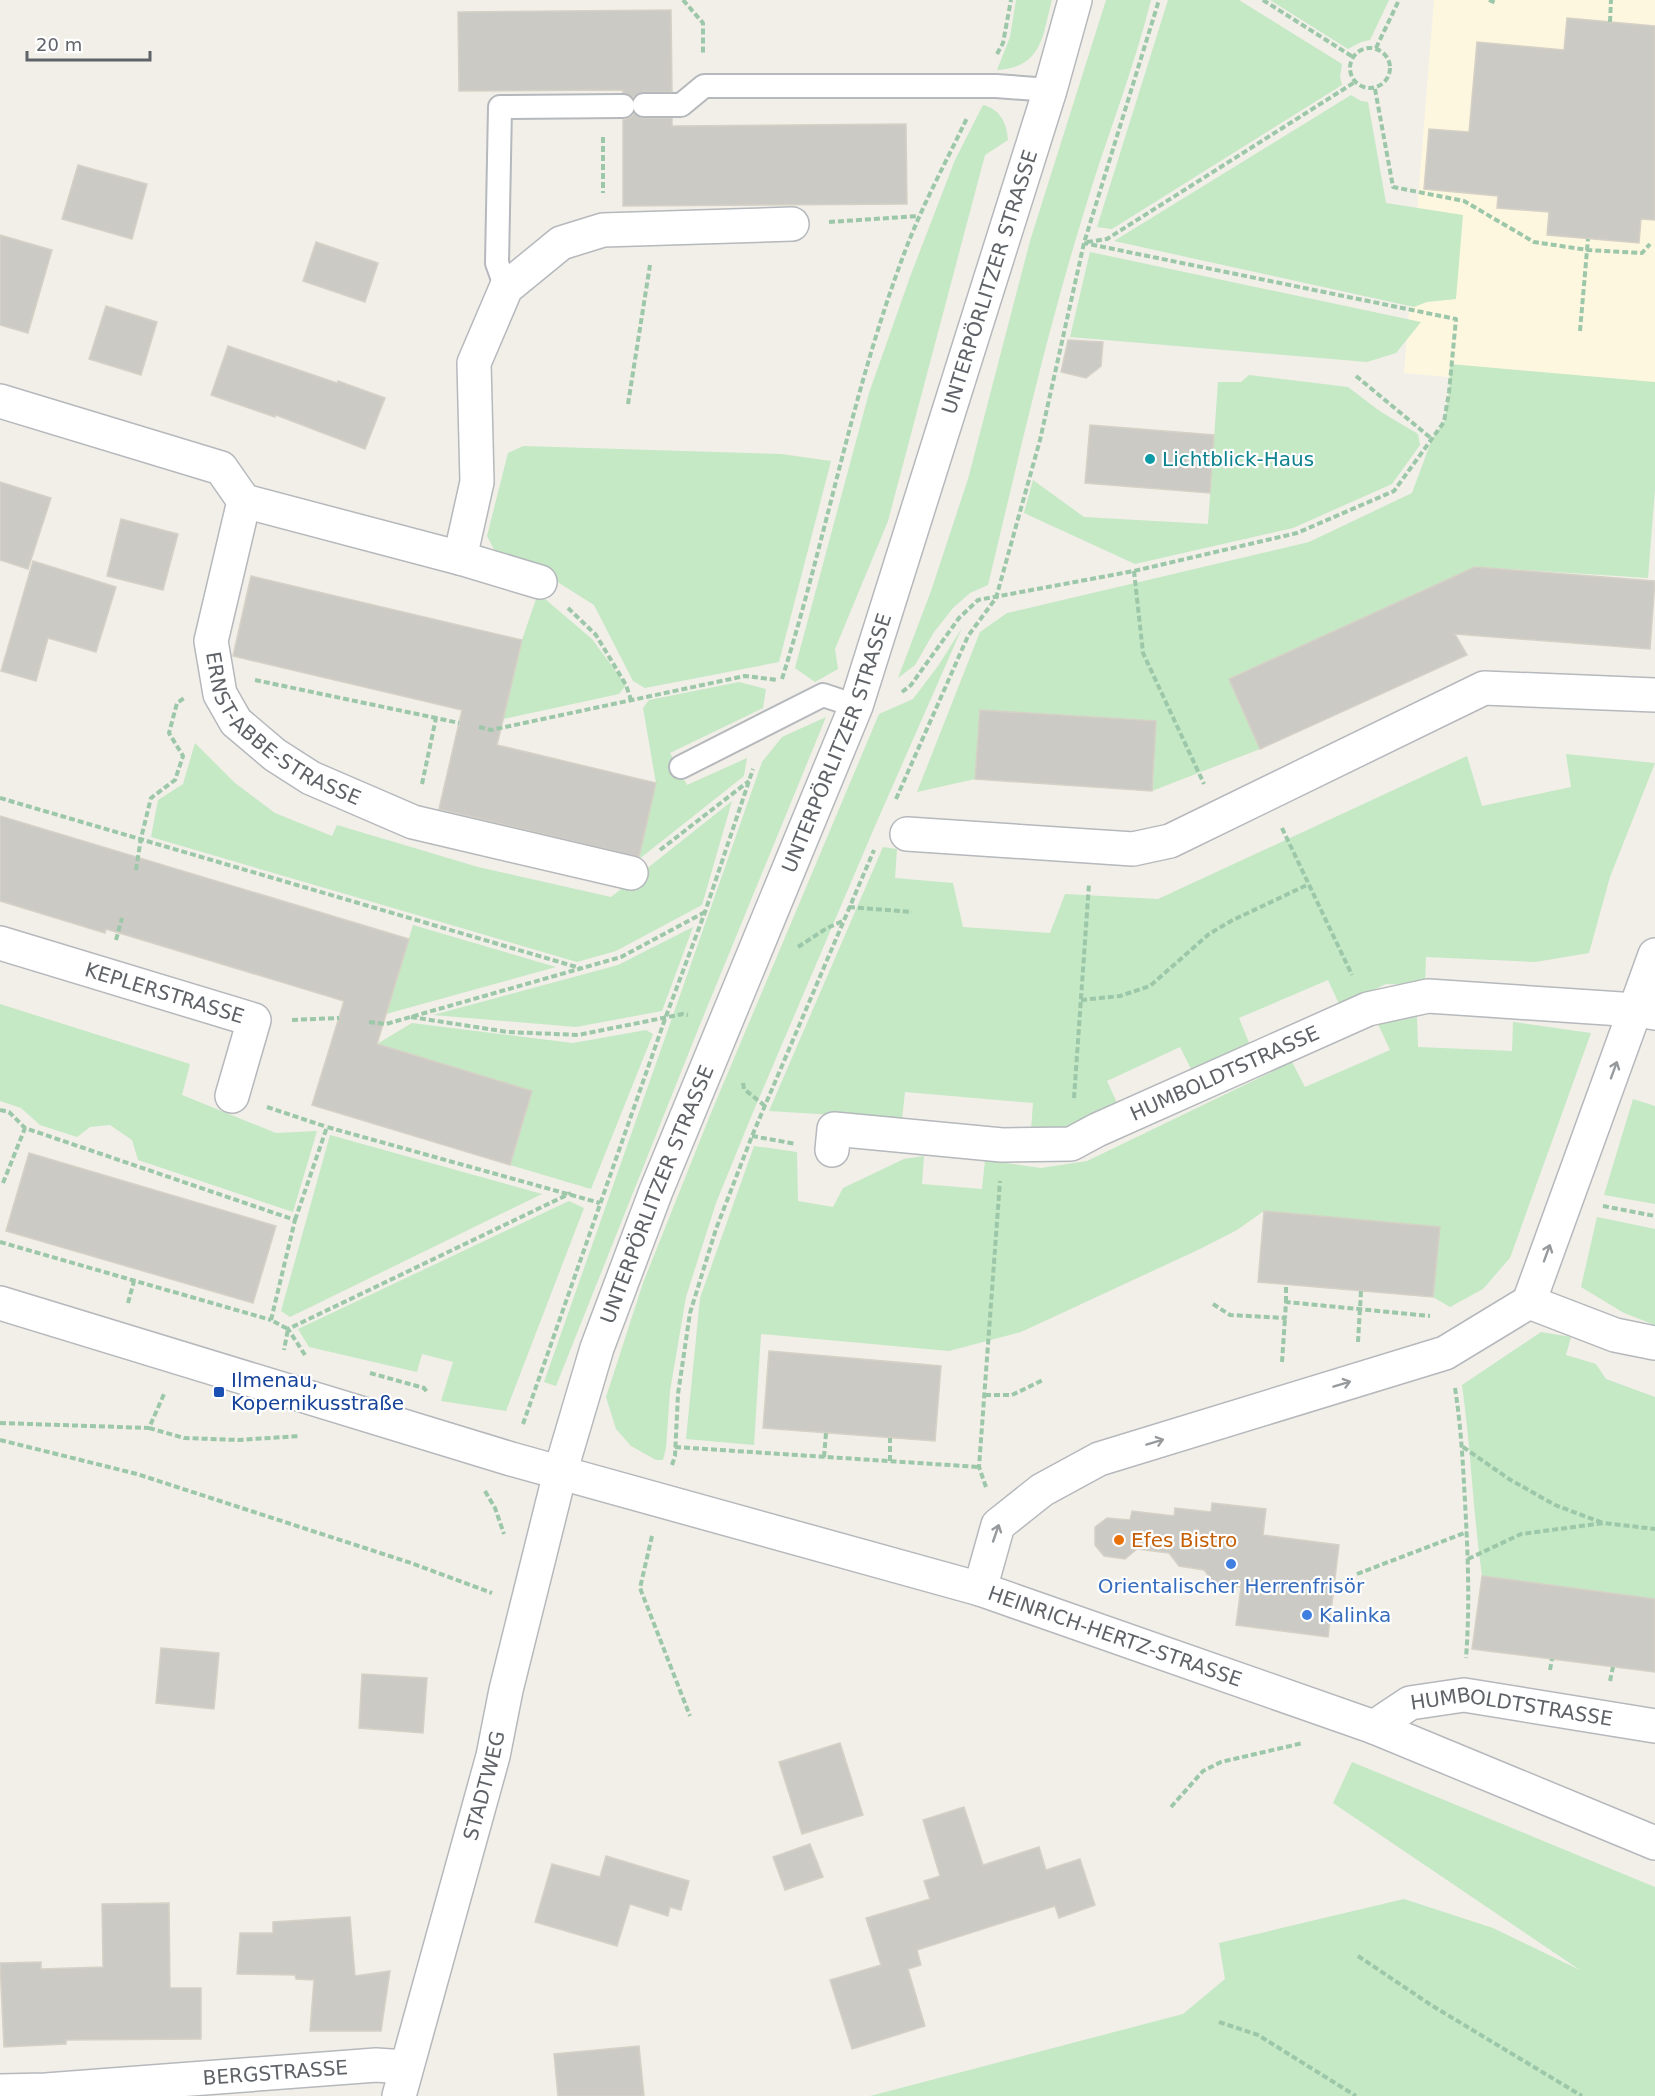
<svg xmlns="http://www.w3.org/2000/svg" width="1655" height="2096" viewBox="0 0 1655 2096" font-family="'DejaVu Sans',sans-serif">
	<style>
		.commercial { fill: #fef7e0 }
		.green { fill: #c5e8c5 }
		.building { fill: #cccac5; stroke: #d6d1c6; stroke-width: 1.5 }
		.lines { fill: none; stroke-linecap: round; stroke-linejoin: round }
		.service-casing { stroke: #b5b8bc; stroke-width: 26 }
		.minor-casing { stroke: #b5b8bc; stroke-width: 36 }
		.tertiary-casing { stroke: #b5b8bc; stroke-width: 36 }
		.path { stroke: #9cc7a9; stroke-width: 4; stroke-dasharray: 6 3; stroke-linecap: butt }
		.service { stroke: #fff; stroke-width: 22 }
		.minor { stroke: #fff; stroke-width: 33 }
		.tertiary { stroke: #fff; stroke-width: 33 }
		.oneway { stroke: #979a9d }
		.culture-dot { fill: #0f9aa8; stroke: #fff; stroke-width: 2 }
		.transit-dot { fill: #1a4fb4; stroke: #fff; stroke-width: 2 }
		.food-dot { fill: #e8710a; stroke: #fff; stroke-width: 2 }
		.shop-dot { fill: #3f7fe0; stroke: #fff; stroke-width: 2 }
		.labels { text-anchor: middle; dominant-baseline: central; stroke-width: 4.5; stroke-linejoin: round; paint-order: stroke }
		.street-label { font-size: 20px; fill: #5f6368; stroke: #fff }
		.culture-label { font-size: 20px; fill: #0d838f; stroke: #fff; text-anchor: start }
		.transit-label { font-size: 20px; fill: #164399; stroke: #fff; text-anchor: start }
		.food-label { font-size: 20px; fill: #c56008; stroke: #fff; text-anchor: start }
		.shop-label { font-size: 20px; fill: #366cbe; stroke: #fff }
	</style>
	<rect width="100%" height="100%" fill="#f1efe8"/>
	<path class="commercial" d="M1434 0H1655V396L1404 373Z"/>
	<g class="green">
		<path d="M1016 0H1052C1042 36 1043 67 997 70L1010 37Z"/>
		<path d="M1106 0H1151C1133 72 1105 141 1084 212 1046 335 1018 460 988 585L970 593 953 608 934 632 915 665 898 678 931 591 968 479 1030 241Z"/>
		<path d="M1168 0H1239L1342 64 1340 77 1342 85 1112 229 1097 227Z"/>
		<path d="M1270 0H1389L1370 40 1361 42 1348 49Z"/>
		<path d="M1351 95 1361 101 1368 102 1386 203 1463 215 1456 299 1427 302 1414 307 1114 241Z"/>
		<path d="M983 105C1000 109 1007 123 1008 140L985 155 888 521 835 649 838 669 815 682 795 668 869 393 910 277 955 160Z"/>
		<path d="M1090 252 1421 322 1396 353 1367 362 1070 337Z"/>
		<path d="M1450 364 1655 382V489L1648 578 1477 567 1475 584 1435 585 1229 679 1260 749 1152 791 1156 721 981 710 975 779 917 792 980 632 1007 613 1309 542 1412 493 1432 439 1444 422 1449 392Z"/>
		<path d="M1249 375 1348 387 1381 412 1418 434 1420 445 1392 484 1293 528 1135 564 1024 513 1033 480 1084 517 1208 524 1218 382H1241Z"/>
		<path d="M523 446 781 454 831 461 779 662 645 688 633 681 594 605 532 566 497 555 487 536 508 453Z"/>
		<path d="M538 593 592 639 626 685 619 694 503 719 522 640Z"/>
		<path d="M962 628 875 826 751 1117 716 1203 686 1297 670 1391 666 1448 663 1460H656L631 1446 616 1429 606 1397 643 1283 711 1113 879 714 913 699 938 666Z"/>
		<path d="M739 682 766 689 763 708 670 753 687 785 747 758 744 776 638 860 656 783 643 708 649 700Z"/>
		<path d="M826 717 699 1027 556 1386 544 1382 762 762 782 737Z"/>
		<path d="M195 743 235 783 275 813 332 836 337 825 478 867 611 897 732 801 702 905 616 951 577 962 151 837 158 800 183 784Z"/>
		<path d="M1566 754 1655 763 1610 877 1589 953 1535 962 1426 957 1425 985 1386 984 1340 1006 1328 980 1239 1018 1250 1045 1192 1071 1180 1047 1107 1081 1118 1105 1072 1126 1031 1130 1033 1103 905 1092 902 1119 769 1111 883 847 897 849 895 878 953 883 963 927 1050 933 1065 894 1158 899 1467 756 1482 806 1571 787Z"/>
		<path d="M413 925 556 967 386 1014Z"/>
		<path d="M693 927 662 1011 576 1027 433 1015 618 965Z"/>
		<path d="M0 1004 190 1064 182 1095 276 1133 317 1131 293 1212 138 1160 132 1140 110 1125 90 1127 77 1137 40 1125 21 1108 0 1101Z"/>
		<path d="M1417 1017 1418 1047 1512 1051 1513 1022 1591 1033 1510 1258 1483 1289 1450 1307 1433 1297 1439 1227 1264 1211 1237 1230 1200 1249 1021 1332 949 1351 761 1334 754 1445 686 1439 700 1298 754 1146 797 1152 798 1201 833 1207 843 1188 904 1159 924 1156 922 1184 982 1189 985 1160 1041 1168 1087 1161 1292 1062 1305 1087 1390 1050 1378 1024Z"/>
		<path d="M412 1023 573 1043 646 1030 653 1034 591 1189 510 1165 532 1091 377 1044Z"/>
		<path d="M1633 1099 1655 1106V1204L1604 1195Z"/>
		<path d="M330 1135 542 1194 290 1317 281 1311Z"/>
		<path d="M569 1201 584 1208 506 1411 441 1401 453 1362 422 1354 417 1372 309 1347 298 1329Z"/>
		<path d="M1597 1217 1655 1229V1325L1624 1313 1581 1287Z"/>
		<path d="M1541 1332 1571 1337 1566 1355 1596 1364 1606 1379 1655 1397V1599L1482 1576C1473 1513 1471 1449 1462 1385Z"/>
		<path d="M1352 1762 1655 1887V2096H870L1183 2014 1225 1979 1219 1943 1404 1899 1493 1928 1580 1970 1333 1803Z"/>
	</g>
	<g class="building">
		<path d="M671 10 672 92H643L633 97 623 93V90L459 91 458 12Z"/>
		<path d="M1567 18 1655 26V220L1641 219 1639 243 1547 235 1549 212 1497 208 1498 196 1424 189 1429 129 1469 132 1477 42 1564 50Z"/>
		<path d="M634 114 643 118H672V126L906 124 907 204 623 206V120L629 118Z"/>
		<path d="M78 165 147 184 132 239 62 219Z"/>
		<path d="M0 235 52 250 28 333 0 325Z"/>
		<path d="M316 242 378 263 365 302 303 281Z"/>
		<path d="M106 306 157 322 141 375 89 359Z"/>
		<path d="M1068 340 1103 342 1101 366 1086 378 1061 372Z"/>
		<path d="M228 346 337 383 338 381 385 398 365 449 276 415 275 417 211 395Z"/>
		<path d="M1090 425 1214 435 1210 493 1085 483Z"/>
		<path d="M0 482 51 498 28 569 0 560Z"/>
		<path d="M121 519 178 534 163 590 107 576Z"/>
		<path d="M33 561 116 587 96 652 48 638 36 681 1 671Z"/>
		<path d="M1475 567 1655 581 1650 649 1455 634 1467 655 1260 749 1229 679Z"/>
		<path d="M251 576 522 640 497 745 656 783 639 857 439 809 462 710 233 656Z"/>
		<path d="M980 710 1156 721 1152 791 975 779Z"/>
		<path d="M0 816 409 939 377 1044 532 1091 510 1165 312 1105 344 1001 106 929 105 933 0 901Z"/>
		<path d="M29 1153 276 1226 253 1303 6 1231Z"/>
		<path d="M1264 1211 1440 1227 1433 1297 1258 1282Z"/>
		<path d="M769 1351 941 1366 935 1441 763 1428Z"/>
		<path d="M1212 1503 1266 1509 1263 1535 1339 1545 1328 1637 1236 1625 1241 1587 1215 1584 1204 1570 1179 1566 1169 1553 1137 1549 1125 1559 1104 1556 1095 1545V1527L1107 1518 1130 1520 1132 1511 1174 1516 1175 1508 1211 1512Z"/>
		<path d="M1482 1576 1655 1599V1672L1472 1649Z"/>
		<path d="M161 1648 219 1653 214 1709 156 1703Z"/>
		<path d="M362 1674 427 1678 423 1733 359 1728Z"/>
		<path d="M840 1743 863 1815 802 1834 779 1762Z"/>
		<path d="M964 1807 983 1865 1039 1847 1046 1870 1080 1859 1095 1905 1059 1918 1055 1906 917 1950 921 1965 908 1969 925 2026 852 2049 830 1980 881 1965 866 1918 930 1899 924 1881 940 1876 923 1820Z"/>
		<path d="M810 1844 823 1877 785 1890 773 1857Z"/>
		<path d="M606 1856 689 1881 681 1910 670 1907 668 1916 630 1904 617 1946 535 1922 552 1864 600 1877Z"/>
		<path d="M169 1903 170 1988H201V2039L66 2040V2044L4 2047 0 1963 41 1962V1969L103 1967 102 1904Z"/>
		<path d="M350 1917 355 1976 390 1971 381 2031H310L314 1980 296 1979 295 1975 237 1974 240 1933H273V1922Z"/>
		<path d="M639 2046 644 2096H558L554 2054Z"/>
	</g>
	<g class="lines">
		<defs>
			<g id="service">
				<path d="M644 105H681L704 86H996L1050 90"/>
				<path d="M506 288 497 263 500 107 623 106"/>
				<path d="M681 767 823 695 856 706"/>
			</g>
			<g id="minor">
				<path id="s1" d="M0 401 221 468 244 501 211 641 220 694 236 722 275 755 311 778 413 822 631 873"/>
				<path d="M244 501 460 558 477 482 474 363 506 288 561 243 603 230 792 224"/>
				<path d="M460 558 540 582"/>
				<path d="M907 834 1133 849 1170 841 1484 688 1655 695"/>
				<path id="s2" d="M0 943 254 1020 232 1096"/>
				<path id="s3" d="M832 1150 834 1129 1002 1145 1071 1144 1097 1130 1368 1009 1428 996 1636 1010 1655 1013"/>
				<path d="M1529 1302 1615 1335 1655 1343"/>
				<path id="s4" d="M0 1303 511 1459 980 1589 1374 1727 1655 1843"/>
				<path d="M980 1589 998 1525 1042 1490 1099 1459 1445 1353 1529 1302 1655 955"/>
				<path id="s5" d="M1374 1727 1410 1703 1464 1695 1655 1726"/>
				<path id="s6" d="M0 2091 46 2090 376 2065 406 2067"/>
			</g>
			<g id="tertiary">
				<path id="s7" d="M399 2096 493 1756 506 1690 560 1473 597 1348 656 1191 856 706 1050 90 1075 0"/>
			</g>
		</defs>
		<use href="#service" class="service-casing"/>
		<use href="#minor" class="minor-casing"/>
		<use href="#tertiary" class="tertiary-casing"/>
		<g class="path">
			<path d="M683 0 703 23V55"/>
			<path d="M1263 0 1353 57"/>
			<path d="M1489 0 1496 3"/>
			<path d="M1610 22 1611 0"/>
			<circle cx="1370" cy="68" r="20"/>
			<path d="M1376 48 1399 0"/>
			<path d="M997 54 1003 43 1011 0"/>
			<path d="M1375 89 1393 187 1464 201 1534 242 1588 250 1642 253 1650 244"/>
			<path d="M603 137V193"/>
			<path d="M829 222 919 216"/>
			<path d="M1087 242 1107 239 1355 82"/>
			<path d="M1580 331 1588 239"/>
			<path d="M1356 376 1432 439"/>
			<path d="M628 404 650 265"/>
			<path d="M1134 571 1143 653 1204 784"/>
			<path d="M568 608 596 635 626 685 631 700"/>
			<path d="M782 679C827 536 853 386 907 246 924 202 947 160 967 118"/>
			<path d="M255 680 436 718"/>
			<path d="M902 692 911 685 959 618 978 600 1134 571 1297 533 1394 491 1444 422 1449 392 1456 319 1084 243"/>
			<path d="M479 727 491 730 745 676 778 680"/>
			<path d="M422 784 436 718 459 723"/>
			<path d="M0 798 580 968"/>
			<path d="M896 799 968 636 996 598 1040 440 1084 243 1159 0"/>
			<path d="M1282 828 1352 975"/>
			<path d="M660 850 749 781"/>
			<path d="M136 870 141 838 151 798 175 780 183 756 169 733 177 703 184 698"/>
			<path d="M849 907 912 912"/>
			<path d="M116 940 122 918"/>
			<path d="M798 947 827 928 843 921"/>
			<path d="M1081 1000 1120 996 1150 986 1209 934 1231 921 1309 884"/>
			<path d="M411 1017 508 1032 578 1035 683 1014 688 1015"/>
			<path d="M292 1020 339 1018"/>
			<path d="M369 1022 386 1024 621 957 705 912"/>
			<path d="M743 1083 744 1089 765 1106"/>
			<path d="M1074 1098 1089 884"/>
			<path d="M267 1107 327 1127"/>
			<path d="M0 1110 9 1112 25 1128 295 1220 271 1320 288 1329 284 1350"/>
			<path d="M752 1136 796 1144"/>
			<path d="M3 1183 25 1128"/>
			<path d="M1603 1206 1655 1216"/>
			<path d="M295 1220 327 1127 600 1203"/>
			<path d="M0 1242 271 1320"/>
			<path d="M1286 1302V1284"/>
			<path d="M128 1303 134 1281"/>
			<path d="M1213 1304 1230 1315 1285 1318 1286 1302 1430 1316"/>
			<path d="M1358 1342 1361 1291"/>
			<path d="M305 1355 288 1329 571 1193"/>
			<path d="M1282 1362 1285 1318"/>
			<path d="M370 1373 424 1388 427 1392"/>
			<path d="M1455 1388C1461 1426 1463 1464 1465 1502 1468 1555 1470 1606 1466 1658"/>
			<path d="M985 1395H1012L1043 1380"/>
			<path d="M0 1423 149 1428 164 1394"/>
			<path d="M523 1424 665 1019 705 912 753 769"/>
			<path d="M149 1428 184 1438 238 1440 300 1436"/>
			<path d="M0 1440 137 1474 411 1563 492 1593"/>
			<path d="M675 1447 979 1467"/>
			<path d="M1463 1447 1509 1479 1555 1505 1603 1523"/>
			<path d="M824 1457 826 1433"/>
			<path d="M890 1461V1438"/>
			<path d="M672 1465 675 1456 678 1394 690 1313 716 1229 752 1136 874 850"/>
			<path d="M986 1487 979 1467 1000 1181"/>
			<path d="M485 1491 495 1508 504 1534"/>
			<path d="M652 1536 640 1588 690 1716"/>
			<path d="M1468 1559 1521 1534 1604 1523 1655 1529"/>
			<path d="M1357 1574 1467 1532"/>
			<path d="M1550 1670 1552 1659"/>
			<path d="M1610 1681 1613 1667"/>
			<path d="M1171 1807 1203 1771 1221 1762 1303 1743"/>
			<path d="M1358 1956 1431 2005 1582 2096"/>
			<path d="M1219 2022 1258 2035 1356 2096"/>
		</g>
		<use href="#service" class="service"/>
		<use href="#minor" class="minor"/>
		<use href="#tertiary" class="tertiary"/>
	</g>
	<defs><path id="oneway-shaft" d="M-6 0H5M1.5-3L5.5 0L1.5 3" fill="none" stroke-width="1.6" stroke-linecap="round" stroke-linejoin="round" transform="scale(1.5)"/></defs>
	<g class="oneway">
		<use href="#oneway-shaft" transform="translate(1614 1070) rotate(-70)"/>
		<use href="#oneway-shaft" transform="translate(1547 1253) rotate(-70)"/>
		<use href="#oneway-shaft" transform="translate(1342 1384) rotate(-17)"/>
		<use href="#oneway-shaft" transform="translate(1155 1442) rotate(-17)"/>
		<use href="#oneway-shaft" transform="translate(996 1533) rotate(-71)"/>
	</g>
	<circle class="culture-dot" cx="1150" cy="459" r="6"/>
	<rect class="transit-dot" x="213" y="1386" width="12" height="12" rx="3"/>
	<circle class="food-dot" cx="1119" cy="1540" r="6"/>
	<g class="shop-dot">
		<circle cx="1231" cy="1564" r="6"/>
		<circle cx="1307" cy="1615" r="6"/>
	</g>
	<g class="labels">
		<g class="street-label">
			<text stroke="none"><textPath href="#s7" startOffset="1911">UNTERPÖRLITZER STRASSE</textPath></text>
			<text stroke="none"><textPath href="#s1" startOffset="537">ERNST-ABBE-STRASSE</textPath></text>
			<text stroke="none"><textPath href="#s7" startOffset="1425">UNTERPÖRLITZER STRASSE</textPath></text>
			<text stroke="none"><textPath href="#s2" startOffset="172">KEPLERSTRASSE</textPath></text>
			<text stroke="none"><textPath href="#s3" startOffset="428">HUMBOLDTSTRASSE</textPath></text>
			<text stroke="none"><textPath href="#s7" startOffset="939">UNTERPÖRLITZER STRASSE</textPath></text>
			<text stroke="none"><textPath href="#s4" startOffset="1164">HEINRICH-HERTZ-STRASSE</textPath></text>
			<text stroke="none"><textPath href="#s5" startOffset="146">HUMBOLDTSTRASSE</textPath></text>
			<text stroke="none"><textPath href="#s7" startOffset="322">STADTWEG</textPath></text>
			<text stroke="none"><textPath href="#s6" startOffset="276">BERGSTRASSE</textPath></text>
		</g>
		<g class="culture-label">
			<text x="1162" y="459">Lichtblick-Haus</text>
		</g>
		<g class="transit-label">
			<text x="231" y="1380">Ilmenau,<tspan x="231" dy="23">Kopernikusstraße</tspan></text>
		</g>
		<g class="food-label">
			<text x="1131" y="1540">Efes Bistro</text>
		</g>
		<g class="shop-label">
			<text x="1231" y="1586">Orientalischer Herrenfrisör</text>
			<text x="1319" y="1615" text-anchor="start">Kalinka</text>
		</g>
	</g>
	<path d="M27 51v9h123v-9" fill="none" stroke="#5f6368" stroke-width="3"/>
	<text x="36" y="51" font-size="18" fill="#5f6368" stroke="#ffffff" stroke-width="4.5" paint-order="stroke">20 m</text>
</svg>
